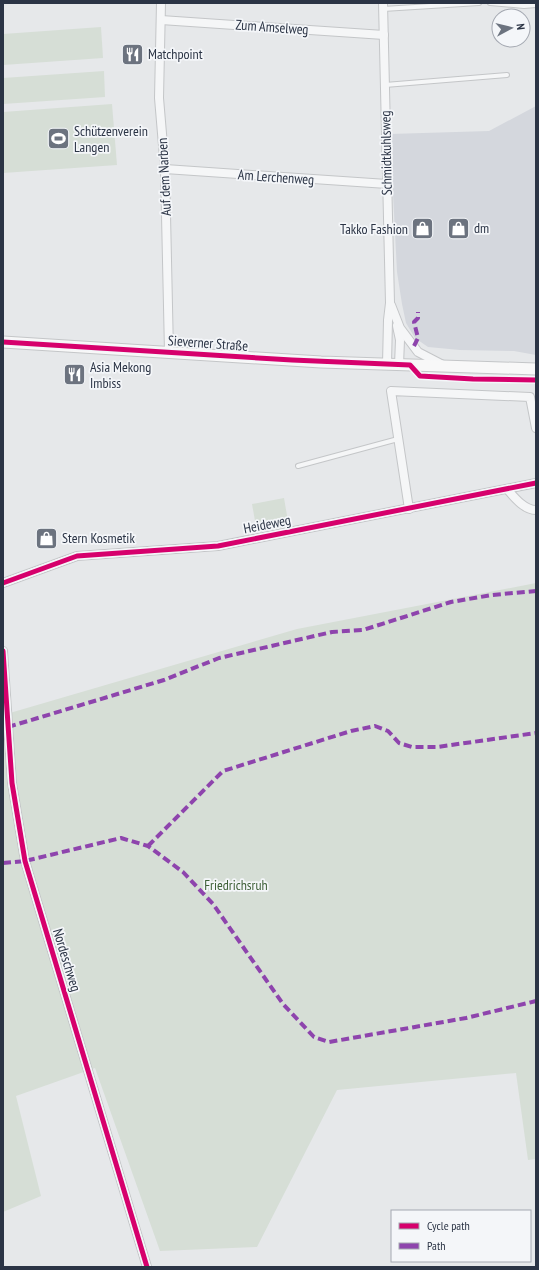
<svg xmlns="http://www.w3.org/2000/svg" width="539" height="1270" viewBox="0 0 539 1270" font-family="'PT Sans Narrow',sans-serif">
	<style>
		.built { fill: #d4d7dd }
		.green { fill: #d6ded6 }
		.lines { fill: none; stroke-linecap: round; stroke-linejoin: round }
		.service-casing { stroke: #c4c6c8; stroke-width: 6 }
		.minor-casing { stroke: #c4c6c8; stroke-width: 10 }
		.secondary-casing { stroke: #c4c6c8; stroke-width: 13 }
		.service { stroke: #f5f6f7; stroke-width: 4 }
		.minor { stroke: #f5f6f7; stroke-width: 8 }
		.secondary { stroke: #f8f8f8; stroke-width: 11 }
		.quiet { stroke: #8e44ad; stroke-width: 4; stroke-dasharray: 8 4; stroke-linecap: butt }
		.cycleway-casing { stroke: #f4f6f9; stroke-width: 8 }
		.cycleway { stroke: #d6006c; stroke-width: 5 }
		.labels { text-anchor: middle; dominant-baseline: central; stroke-width: 3.5; stroke-linejoin: round; paint-order: stroke }
		.street-label { font-size: 14px; fill: #2b3445; stroke: #f4f6f9 }
		.poi-label { font-size: 14px; fill: #2b3445; stroke: #f4f6f9; text-anchor: start }
		.park-label { font-size: 14px; fill: #3f6138; stroke: #f4f6f9 }
	</style>
	<rect width="100%" height="100%" fill="#e6e8ea"/>
	<path class="built" d="M536 106V355L514 351 460 350 428 347 415 338 406 323 402 304 397 272 390 134 489 131Z"/>
	<g class="green">
		<path d="M101 27 103 58 3 65V34Z"/>
		<path d="M104 71 105 97 3 104V78Z"/>
		<path d="M112 104 117 165 3 173V112Z"/>
		<path d="M284 498 289 527 257 532 252 504Z"/>
		<path d="M536 583V1159L528 1160 516 1073 337 1090 257 1247 160 1251 95 1068 16 1096 41 1196 3 1212V715L297 629Z"/>
	</g>
	<g class="lines">
		<defs>
			<g id="service">
				<path d="M490 3 524 6 536 5"/>
				<path d="M383 9 479 3"/>
				<path d="M385 85 507 75"/>
				<path d="M298 466 398 439"/>
			</g>
			<g id="minor">
				<path d="M161 3 159 98 165 169 169 352"/>
				<path d="M383 3 390 303 388 320 387 364"/>
				<path d="M161 20 384 35"/>
				<path d="M165 169 387 184"/>
				<path d="M391 305 400 328 418 352 443 365"/>
				<path d="M397 326 400 340 399 365"/>
				<path d="M507 489C514 497 524 510 536 510"/>
				<path d="M409 509 391 391 530 397 536 428"/>
				<path d="M3 583 77 556 218 546 536 483"/>
				<path d="M3 651 12 783 25 861 147 1267"/>
			</g>
			<path id="secondary" d="M3 342 321 362 536 369"/>
		</defs>
		<use href="#service" class="service-casing"/>
		<use href="#minor" class="minor-casing"/>
		<use href="#secondary" class="secondary-casing"/>
		<use href="#service" class="service"/>
		<use href="#minor" class="minor"/>
		<use href="#secondary" class="secondary"/>
		<g class="quiet">
			<path d="M414 346 418 338 414 322 418 318V312"/>
			<path d="M8 727 164 680 219 658 332 632 363 630 451 602 492 595 536 591"/>
			<path d="M148 846 223 771 351 731 375 726 388 731 399 743 412 747H437L536 733"/>
			<path d="M3 863 25 861 121 838 148 846 183 872 213 904 283 1004 314 1037 329 1042 466 1018 536 1001"/>
		</g>
		<defs>
			<g id="cycleway">
				<path d="M3 342 292 360 410 365 420 376 473 379 536 380"/>
				<path d="M3 583 77 556 218 546 536 483"/>
				<path d="M3 651 12 783 25 861 147 1267"/>
			</g>
		</defs>
		<use href="#cycleway" class="cycleway-casing"/>
		<use href="#cycleway" class="cycleway"/>
	</g>
	<defs>
		<symbol id="restaurant-square" viewBox="-11 -11 22 22"><rect x="-9" y="-9" width="18" height="18" rx="4" fill="#6c737f" stroke="#f4f6f9"/><path d="M-5-6h1v4h1v-4h1v4h1v-4h1v5L-1.5 .5V6h-2V.5L-5-1ZM5-6V6H3V1.5H1.5Q1.5-4 5-6Z" fill="#fff"/></symbol>
		<symbol id="stadium-square" viewBox="-11 -11 22 22"><rect x="-9" y="-9" width="18" height="18" rx="4" fill="#6c737f" stroke="#f4f6f9"/><path d="M0-5a6.5 5 0 1 0 0 10a6.5 5 0 1 0 0-10ZM-3.5-1.8h7v3.6h-7Z" fill="#fff"/></symbol>
		<symbol id="shop-square" viewBox="-11 -11 22 22"><rect x="-9" y="-9" width="18" height="18" rx="4" fill="#6c737f" stroke="#f4f6f9"/><path d="M-5-2.5h2.3a2.7 3.5 0 0 1 5.4 0H5L5.5 6h-11ZM-1.5-2.5h3a1.5 2.3 0 0 0-3 0Z" fill="#fff"/></symbol>
	</defs>
	<g fill-rule="evenodd">
		<use href="#restaurant-square" x="120" y="42" width="25" height="25"/>
		<use href="#stadium-square" x="46" y="126" width="25" height="25"/>
		<use href="#shop-square" x="446" y="216" width="25" height="25"/>
		<use href="#shop-square" x="410" y="216" width="25" height="25"/>
		<use href="#restaurant-square" x="62" y="362" width="25" height="25"/>
		<use href="#shop-square" x="34" y="526" width="25" height="25"/>
	</g>
	<g class="labels">
		<g class="street-label">
			<text transform="translate(272 27) rotate(4)">Zum Amselweg</text>
			<text transform="translate(386 153) rotate(-91)">Schmidtkuhlsweg</text>
			<text transform="translate(164 177) rotate(-93)">Auf dem Narben</text>
			<text transform="translate(276 177) rotate(4)">Am Lerchenweg</text>
			<text transform="translate(208 343) rotate(4)">Sieverner Straße</text>
			<text transform="translate(267 524) rotate(-11)">Heideweg</text>
			<text transform="translate(67 960) rotate(73)">Nordeschweg</text>
		</g>
		<g class="poi-label">
			<text x="148" y="54">Matchpoint</text>
			<text x="74" y="131">Schützenverein<tspan x="74" dy="16">Langen</tspan></text>
			<text x="474" y="228">dm</text>
			<text x="408" y="229" text-anchor="end">Takko Fashion</text>
			<text x="90" y="367">Asia Mekong<tspan x="90" dy="16">Imbiss</tspan></text>
			<text x="62" y="538">Stern Kosmetik</text>
		</g>
		<g class="park-label">
			<text x="236" y="885">Friedrichsruh</text>
		</g>
	</g>
	<rect width="539" height="1270" fill="none" stroke="#2b3445" stroke-width="8"/>
	<rect x="391" y="1210" width="140" height="52" fill="#f4f6f9" stroke="#a4a8b1"/>
	<rect x="399" y="1223" width="20" height="6" fill="#d6006c" stroke="#a4a8b1"/>
	<text x="427" y="1230" font-size="12" fill="#2b3445">Cycle path</text>
	<rect x="399" y="1243" width="20" height="6" fill="#8e44ad" stroke="#a4a8b1"/>
	<text x="427" y="1250" font-size="12" fill="#2b3445">Path</text>
	<g transform="translate(511 28) rotate(83)"><circle r="19" fill="#f4f6f9" stroke="#a4a8b1"/>
	<path d="M0-3L7 15L0 10L-7 15Z" fill="#6c737f"/>
	<text y="-6" font-size="11" font-weight="bold" text-anchor="middle" fill="#2b3445">N</text>
	</g>
</svg>
